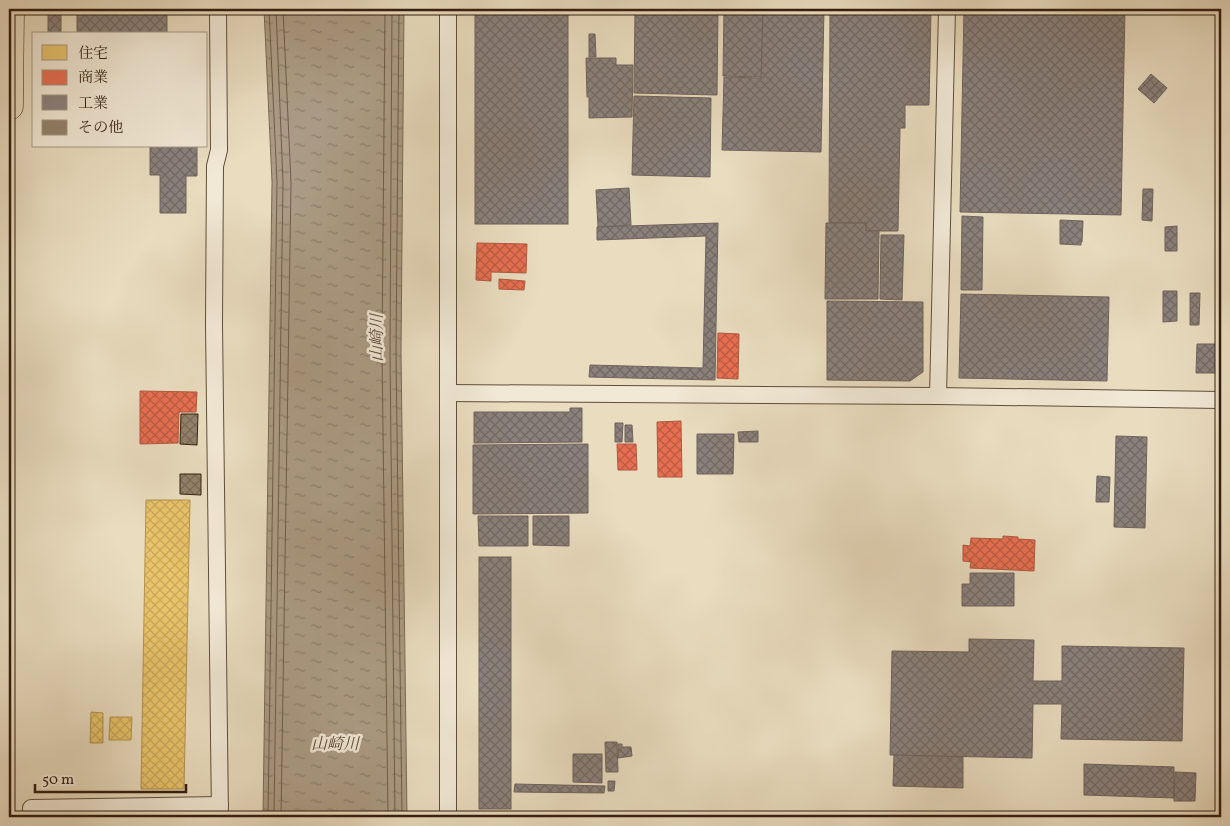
<svg xmlns="http://www.w3.org/2000/svg" width="1230" height="826" viewBox="0 0 1230 826" font-family="Vollkorn,'Noto Serif JP',serif">
	<style>
		.water { fill: url(#water-ripples); stroke: #7b6956 }
		.homes { fill: url(#homes-cross-hatch); stroke: #b3924f }
		.shops { fill: url(#shops-cross-hatch); stroke: #b1573e }
		.industry { fill: url(#industry-cross-hatch); stroke: #70635c }
		.lines { fill: none; stroke-linecap: round; stroke-linejoin: round }
		.shore { stroke: #705c4a; stroke-width: 1 }
		.building { fill: url(#building-cross-hatch); stroke: #341e10 }
		.street-casing { stroke: #614e3c; stroke-width: 18 }
		.highway-casing { stroke: #341e10; stroke-width: 29 }
		.street { stroke: #f1e8d5; stroke-width: 16 }
		.highway { stroke: #e9dcbf; stroke-width: 28 }
		.labels { text-anchor: middle; dominant-baseline: central; stroke-width: 5; stroke-linejoin: round; paint-order: stroke }
		.water-label { font-size: 16px; font-style: italic; fill: #5e4a39; stroke: #f1e8d5 }
	</style>
	<defs>
		<pattern id="water-ripples" width="26" height="14" patternUnits="userSpaceOnUse" patternTransform="scale(1.25)"><rect width="26" height="14" fill="#ab9b84"/><path d="M2 4q2-2 4 0t4 0M15 11q2-2 4 0t4 0" fill="none" stroke="#8c7e6b"/></pattern>
		<pattern id="homes-cross-hatch" width="8" height="8" patternUnits="userSpaceOnUse" patternTransform="scale(1.25)"><rect width="8" height="8" fill="#e9c46a"/><path d="M0 0l8 8M0 8l8-8" fill="none" stroke="#c8a85b"/></pattern>
		<pattern id="shops-cross-hatch" width="8" height="8" patternUnits="userSpaceOnUse" patternTransform="scale(1.25)"><rect width="8" height="8" fill="#e76f51"/><path d="M0 0l8 8M0 8l8-8" fill="none" stroke="#bc5b42"/></pattern>
		<pattern id="industry-cross-hatch" width="8" height="8" patternUnits="userSpaceOnUse" patternTransform="scale(1.25)"><rect width="8" height="8" fill="#8a817c"/><path d="M0 0l8 8M0 8l8-8" fill="none" stroke="#726964"/></pattern>
		<pattern id="building-cross-hatch" width="8" height="8" patternUnits="userSpaceOnUse" patternTransform="scale(1.25)"><rect width="8" height="8" fill="#92816b"/><path d="M0 0l8 8M0 8l8-8" fill="none" stroke="#786957"/></pattern>
	</defs>
	<rect width="100%" height="100%" fill="#e9dcbf"/>
	<filter id="stains"><feTurbulence type="fractalNoise" baseFrequency=".004" numOctaves="4"/><feColorMatrix values="0 0 0 0 .2 0 0 0 0 .09 0 0 0 0 .02 0 0 0 .5 -.17"/></filter>
	<radialGradient id="worn" r=".72"><stop offset=".6" stop-color="#630" stop-opacity="0"/><stop offset="1" stop-color="#630" stop-opacity=".3"/></radialGradient>
	<path class="water" d="M264 9H404L401 353 407 817H263L272 182Z"/>
	<g class="homes">
		<path d="M146 500H190L184 789H141Z"/>
		<path d="M91 712 103 713V743H90Z"/>
		<path d="M110 717H132L131 740H109Z"/>
	</g>
	<g class="shops">
		<path d="M477 243 527 244 526 273 491 272V281L476 280Z"/>
		<path d="M499 279 525 281 524 290 499 289Z"/>
		<path d="M718 333 739 334 738 379 717 378Z"/>
		<path d="M140 391 197 392 196 412H179L178 443 140 444Z"/>
		<path d="M681 421 682 477H658L657 422Z"/>
		<path d="M617 444H636L637 470H618Z"/>
		<path d="M1003 536 1018 537V539L1035 540 1034 571 970 568 971 562 963 561V545L970 546 971 538 1003 539Z"/>
	</g>
	<g class="industry">
		<rect x="48" y="9" width="13" height="25"/>
		<rect x="77" y="9" width="90" height="25"/>
		<rect x="475" y="9" width="93" height="215"/>
		<path d="M635 9H718L717 95 634 93Z"/>
		<path d="M724 9H763L762 77 723 76Z"/>
		<path d="M763 9H824L821 152 722 150 724 77 761 78Z"/>
		<path d="M830 9H931L929 105H905V128H900L898 231H866V223H829Z"/>
		<path d="M964 9H1125L1121 215 960 212Z"/>
		<path d="M589 34H595L596 57H589Z"/>
		<path d="M586 58H616V65H633L632 117 589 118V97H587Z"/>
		<path d="M1151 74 1167 88 1154 103 1138 89Z"/>
		<path d="M634 96 711 98 710 177 632 175Z"/>
		<path d="M150 146H197V176H186V213H160V175H150Z"/>
		<path d="M629 188 631 225 598 227 596 190Z"/>
		<path d="M1143 189H1153L1152 221 1142 220Z"/>
		<path d="M962 216 983 217 982 290H961Z"/>
		<path d="M1060 220 1083 221 1082 242H1081V245L1060 244Z"/>
		<path d="M718 223 715 380 589 377 590 365 703 368 706 236 597 240V227Z"/>
		<path d="M826 223H866V231H879L878 299H825Z"/>
		<path d="M1177 226V251H1165V227Z"/>
		<path d="M881 235H904L902 300 880 299Z"/>
		<path d="M1163 291H1177V321L1163 322Z"/>
		<path d="M1190 293H1200L1199 325H1190Z"/>
		<path d="M961 294 1109 297 1107 381 959 378Z"/>
		<path d="M1218 296H1221V309H1219Z"/>
		<path d="M827 301 923 302V372L910 381 827 380Z"/>
		<path d="M1197 344H1221V373H1196Z"/>
		<path d="M570 408H582V442L474 443V412H570Z"/>
		<path d="M615 423H623L622 442H615Z"/>
		<path d="M625 425H632L633 442H625Z"/>
		<path d="M758 431V442H739L738 432Z"/>
		<path d="M697 434H734L733 474H697Z"/>
		<path d="M1116 436 1147 437 1145 528 1114 527Z"/>
		<path d="M588 444V513L473 514V445Z"/>
		<path d="M1097 476 1110 477 1109 502H1096Z"/>
		<path d="M478 516H528V546H479Z"/>
		<path d="M533 516H569V546L533 545Z"/>
		<rect x="479" y="557" width="32" height="252"/>
		<path d="M970 573H1014V606H962V584H970Z"/>
		<path d="M969 639 1034 640 1033 681H1062V646L1184 648 1182 741 1061 739 1062 704H1033L1032 758 890 755 892 651 969 652Z"/>
		<path d="M605 742H617L618 772H606Z"/>
		<path d="M618 744H622V747H631L632 756 618 758Z"/>
		<path d="M573 754H602V783L573 782Z"/>
		<path d="M894 755 963 757V788L893 786Z"/>
		<path d="M1084 764 1174 767V798L1084 795Z"/>
		<path d="M1175 772 1196 773 1195 801H1174Z"/>
		<path d="M608 781H615L614 791H608Z"/>
		<path d="M515 784 605 786 604 793 514 792Z"/>
	</g>
	<g class="lines">
		<g class="shore">
			<path d="M385 9 382 353 388 817"/>
			<path d="M392 9 390 353 395 817"/>
			<path d="M399 9 396 353 402 817"/>
			<path d="M268 817 277 182 269 9"/>
			<path d="M274 817 283 182 276 9"/>
			<path d="M281 817 291 183 283 9"/>
		</g>
	</g>
	<g class="building">
		<path d="M181 414H198L197 445 180 444Z"/>
		<path d="M180 474H201V495L180 494Z"/>
	</g>
	<g class="lines">
		<defs>
			<g id="street">
				<path d="M218 9 219 150 215 166 214 324 220 817"/>
				<path d="M448 9V817"/>
				<path d="M448 393 938 396 1221 400"/>
				<path d="M938 396 947 9"/>
				<path d="M31 817V808L220 805"/>
			</g>
			<path id="highway" d="M9 106 10 9"/>
		</defs>
		<use href="#street" class="street-casing"/>
		<use href="#highway" class="highway-casing"/>
		<use href="#street" class="street"/>
		<use href="#highway" class="highway"/>
	</g>
	<g class="labels">
		<g class="water-label">
			<text transform="translate(378 338) rotate(-90)">山崎川</text>
			<text x="335" y="745">山崎川</text>
		</g>
	</g>
	<rect width="1230" height="826" fill="none" stroke="#e9dcbf" stroke-width="30"/>
	<rect x="10" y="10" width="1210" height="806" fill="none" stroke="#341e10" stroke-width="2.5"/>
	<rect x="15" y="15" width="1200" height="796" fill="none" stroke="#341e10"/>
	<rect x="32" y="32" width="175" height="115" fill="#f1e8d5" stroke="#a59786"/>
	<rect x="42" y="45" width="25" height="15" fill="#e9c46a" stroke="#a59786"/>
	<text x="78" y="58" font-size="15" fill="#341e10">住宅</text>
	<rect x="42" y="70" width="25" height="15" fill="#e76f51" stroke="#a59786"/>
	<text x="78" y="82" font-size="15" fill="#341e10">商業</text>
	<rect x="42" y="95" width="25" height="15" fill="#8a817c" stroke="#a59786"/>
	<text x="78" y="108" font-size="15" fill="#341e10">工業</text>
	<rect x="42" y="120" width="25" height="15" fill="#92816b" stroke="#a59786"/>
	<text x="78" y="132" font-size="15" fill="#341e10">その他</text>
	<path d="M35 784v8h151v-8" fill="none" stroke="#341e10" stroke-width="2.5"/>
	<text x="42" y="784" font-size="15" fill="#341e10" stroke="#f1e8d5" stroke-width="4" paint-order="stroke">50 m</text>
	<rect width="100%" height="100%" filter="url(#stains)"/>
	<rect width="100%" height="100%" fill="url(#worn)"/>
</svg>
